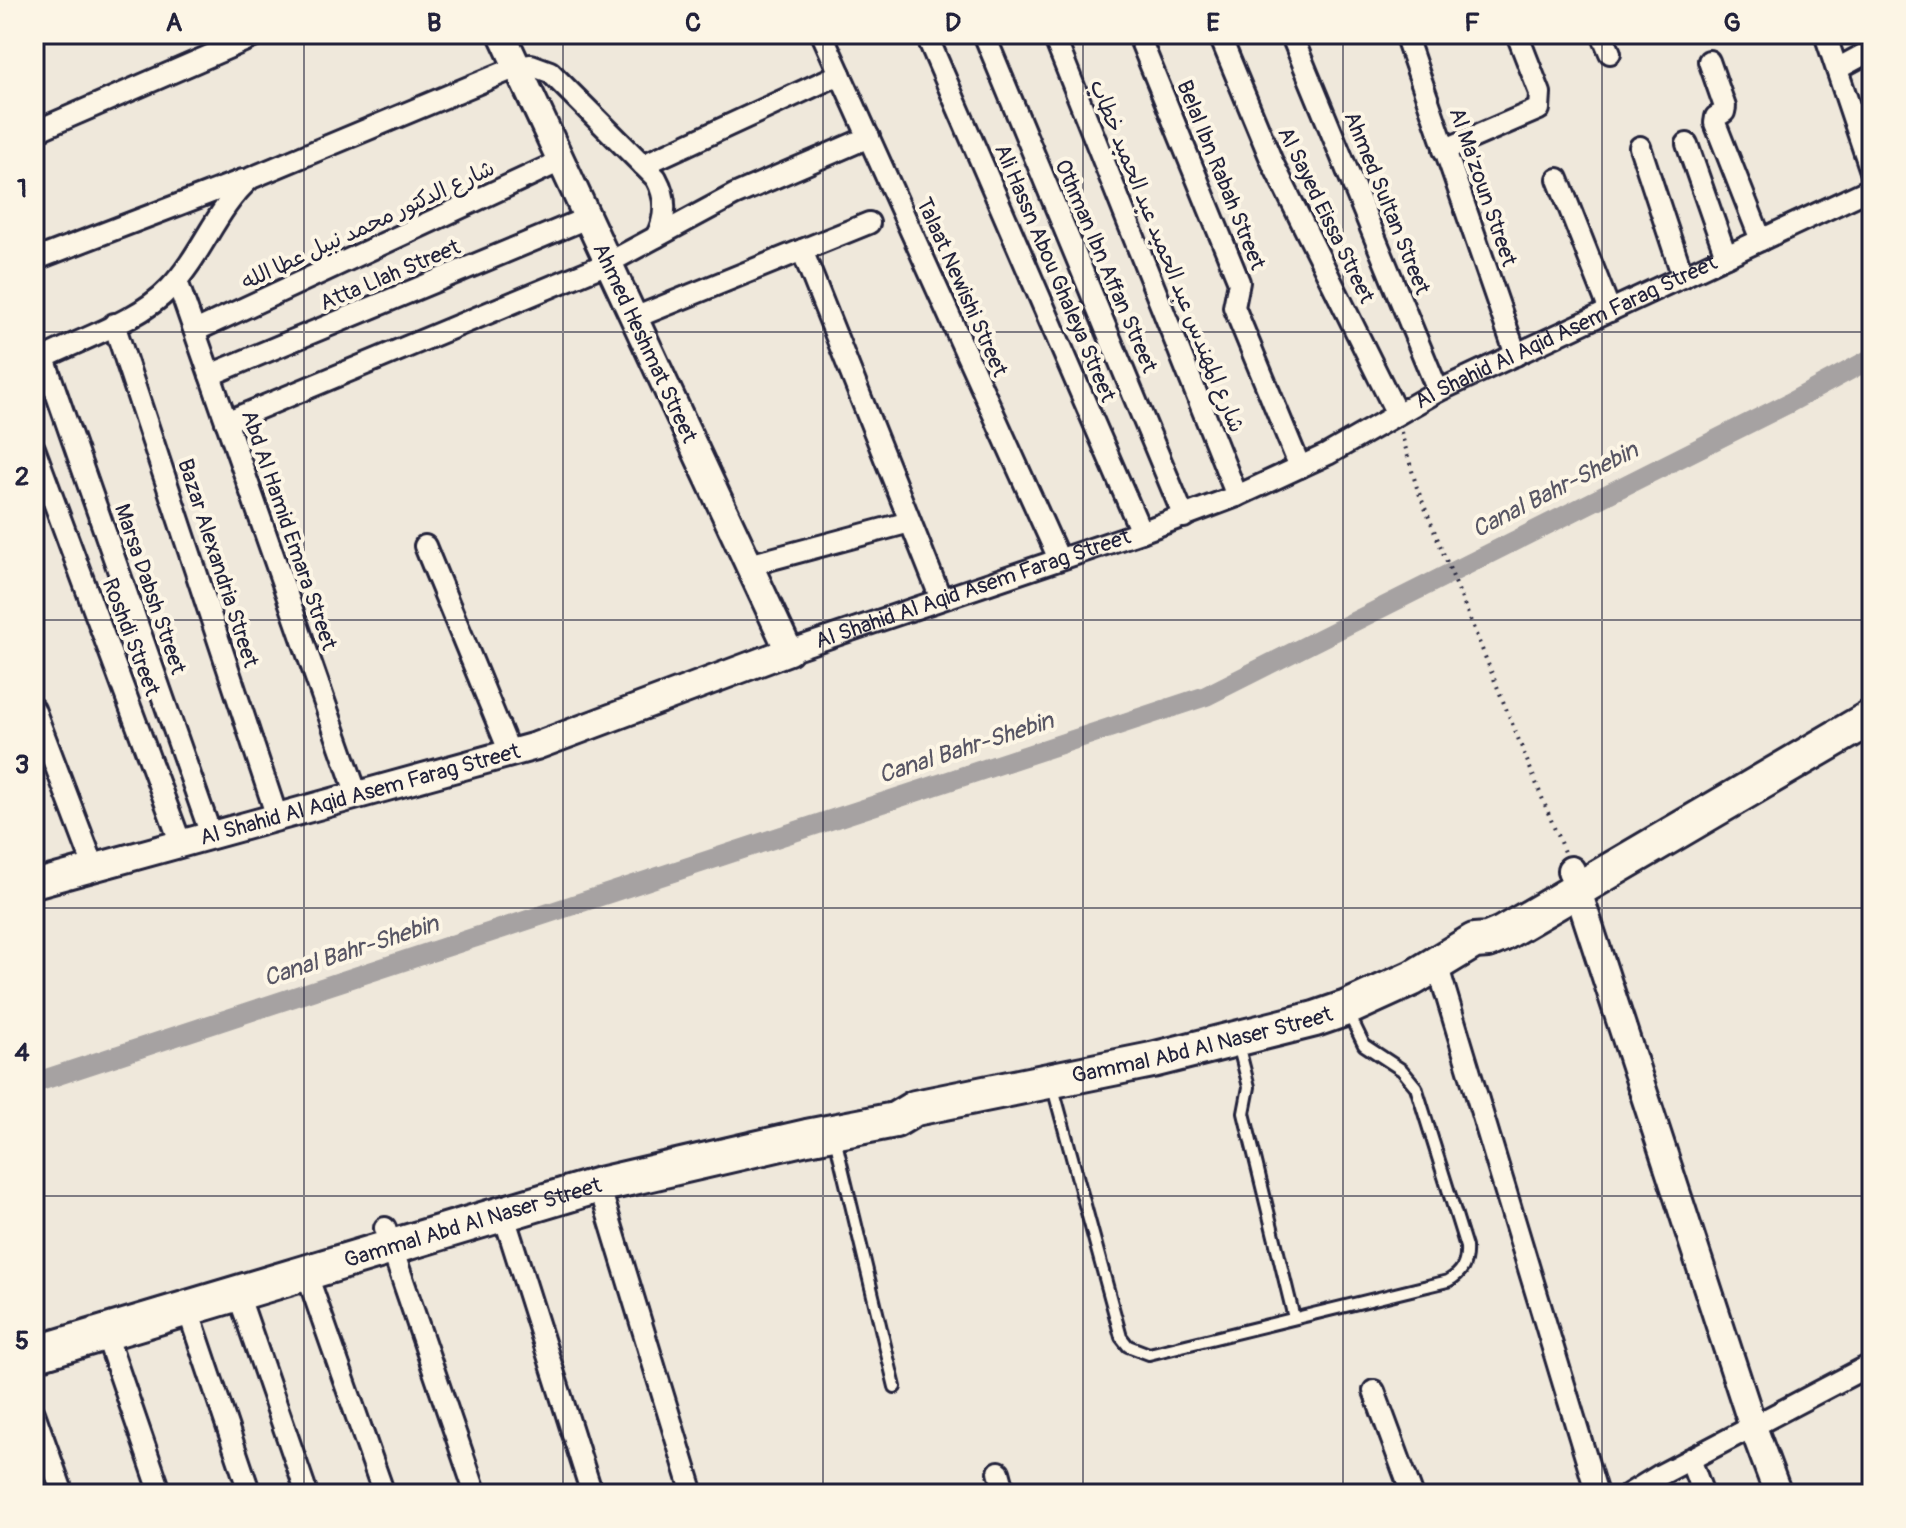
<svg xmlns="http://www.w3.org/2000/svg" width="1906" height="1528" viewBox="0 0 1906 1528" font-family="Pangolin,'Playpen Sans Arabic',sans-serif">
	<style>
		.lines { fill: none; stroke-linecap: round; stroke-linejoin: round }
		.canal { stroke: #a6a2a2; stroke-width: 20 }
		.service-casing { stroke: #22223b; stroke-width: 16 }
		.minor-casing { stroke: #22223b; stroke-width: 26 }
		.tertiary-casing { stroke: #22223b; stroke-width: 32 }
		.primary-casing { stroke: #22223b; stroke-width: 40 }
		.path { stroke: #22223b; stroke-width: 4; stroke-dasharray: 2 6; stroke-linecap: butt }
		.service { stroke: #fcf5e5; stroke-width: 10 }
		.minor { stroke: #fcf5e5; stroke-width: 20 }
		.tertiary { stroke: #fcf5e5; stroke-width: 26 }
		.primary { stroke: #fcf5e5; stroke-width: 34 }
		.grid { fill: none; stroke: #22223b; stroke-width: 2; stroke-opacity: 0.55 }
		.labels { text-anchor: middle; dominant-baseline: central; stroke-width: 8; stroke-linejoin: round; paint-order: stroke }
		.street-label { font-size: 22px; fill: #22223b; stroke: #fcf5e5 }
		.water-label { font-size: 24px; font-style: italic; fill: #575564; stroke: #fcf5e5 }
		.neatline { fill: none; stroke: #22223b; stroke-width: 3 }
		.grid-label { font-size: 26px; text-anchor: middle; font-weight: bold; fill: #22223b }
	</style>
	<rect width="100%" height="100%" fill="#efe8db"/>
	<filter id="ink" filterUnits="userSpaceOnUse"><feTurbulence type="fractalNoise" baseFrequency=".0125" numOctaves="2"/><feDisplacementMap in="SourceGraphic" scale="16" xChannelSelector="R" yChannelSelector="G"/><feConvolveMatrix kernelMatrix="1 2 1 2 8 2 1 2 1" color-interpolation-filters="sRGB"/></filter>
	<g filter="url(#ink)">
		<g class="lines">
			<path class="canal" d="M34 1083 1206 696 1789 403 1872 358"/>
			<defs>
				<g id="service">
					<path d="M1238 1044 1249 1087 1244 1113 1294 1318"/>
					<path d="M1052 1084 1121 1337 1128 1346 1149 1354 1448 1281C1462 1273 1467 1264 1466 1247L1416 1087 1402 1070 1364 1045 1349 1014"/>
					<path d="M835 1138 895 1387"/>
				</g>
				<g id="minor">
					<path d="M822 34 1059 559"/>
					<path d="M926 34 1141 532"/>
					<path d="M984 34 1184 517"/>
					<path d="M1053 34 1237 496"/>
					<path d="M1138 34 1239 282 1234 307 1300 467"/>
					<path d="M1219 34 1273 164 1397 414"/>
					<path d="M1291 34 1438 391"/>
					<path d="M1405 34 1516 355"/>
					<path d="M1602 34 1610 53"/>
					<path d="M1825 34 1872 174"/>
					<path d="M1709 61 1725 107 1724 112 1716 117 1715 123 1761 240"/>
					<path d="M1837 69 1872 50"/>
					<path d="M34 132 260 34"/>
					<path d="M1687 144 1726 256"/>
					<path d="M1640 147 1683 277"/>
					<path d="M1444 150 1539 109 1540 93 1517 34"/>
					<path d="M643 165 840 74"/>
					<path d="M1558 179 1610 311"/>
					<path d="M802 250 941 599"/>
					<path d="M34 260 243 180"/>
					<path d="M177 281 357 795"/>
					<path d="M634 318 869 223"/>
					<path d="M114 324 277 817"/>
					<path d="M195 331 561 161"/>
					<path d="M44 358 211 835"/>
					<path d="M34 363C76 340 137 323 170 288 202 255 216 208 251 178L517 67 531 65 550 72 656 178C667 198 667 217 656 237"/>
					<path d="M210 375 587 218"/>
					<path d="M226 422 608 263 734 195 869 137"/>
					<path d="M34 448 181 844"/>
					<path d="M425 546 510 753"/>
					<path d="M749 565 910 522"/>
					<path id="s1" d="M789 651 1141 532 1237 496 1328 454 1438 391 1872 188"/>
					<path d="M34 709 94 867"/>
					<path d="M1437 964 1597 1494"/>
					<path d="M599 1185 693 1494"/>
					<path d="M503 1213 592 1494"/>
					<path d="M385 1228 476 1494"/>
					<path d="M306 1272 384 1494"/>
					<path d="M238 1294 307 1494"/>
					<path d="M188 1310 250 1494"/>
					<path d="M106 1334 161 1494"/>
					<path d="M1374 1391 1412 1494"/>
					<path d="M34 1413 63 1494"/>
					<path d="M1690 1459 1703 1494"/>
					<path d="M999 1472 1005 1494"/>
					<path d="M1629 1494 1660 1475 1872 1364"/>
				</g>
				<g id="tertiary">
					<path d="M1571 870 1753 1427 1778 1494"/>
					<path id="s2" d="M34 884 536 746 789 651 502 34"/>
				</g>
				<g id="primary">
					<path id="s3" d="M34 1354 599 1185 807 1137 895 1120 915 1108 1152 1060 1315 1019 1347 1008 1413 978 1474 941 1488 940 1502 934 1872 717"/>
				</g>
			</defs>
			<use href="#service" class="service-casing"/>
			<use href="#minor" class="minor-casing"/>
			<use href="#tertiary" class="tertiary-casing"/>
			<use href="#primary" class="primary-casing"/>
			<path class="path" d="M1401 432 1417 488 1564 852"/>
			<use href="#service" class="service"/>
			<use href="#minor" class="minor"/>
			<use href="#tertiary" class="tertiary"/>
			<use href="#primary" class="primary"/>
		</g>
	</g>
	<path class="grid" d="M304 34V1494M563 34V1494M823 34V1494M1083 34V1494M1343 34V1494M1602 34V1494M34 332H1872M34 620H1872M34 908H1872M34 1196H1872"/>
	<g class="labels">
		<g class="street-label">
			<text transform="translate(1221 175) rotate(68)">Belal Ibn Rabah Street</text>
			<text transform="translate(1483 187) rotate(71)">Al Ma'zoun Street</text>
			<text transform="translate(1387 203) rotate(68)">Ahmed Sultan Street</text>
			<text transform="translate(1326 215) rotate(64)">Al Sayed Eissa Street</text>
			<text transform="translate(368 225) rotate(-25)">شارع الدكتور محمد نبيل عطا الله</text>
			<text transform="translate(1167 256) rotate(68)">شارع المهندس عبد الحميد عبد الحميد خطاب</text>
			<text transform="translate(1106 266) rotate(67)">Othman Ibn Affan Street</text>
			<text transform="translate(1055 273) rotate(67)">Ali Hassn Abou Ghaleya Street</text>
			<text transform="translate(390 275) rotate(-23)">Atta Llah Street</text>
			<text transform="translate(962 287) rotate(66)">Talaat Newishi Street</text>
			<text stroke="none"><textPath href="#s1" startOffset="842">Al Shahid Al Aqid Asem Farag Street</textPath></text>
			<text transform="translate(645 343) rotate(65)">Ahmed Heshmat Street</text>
			<text transform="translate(289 530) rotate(71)">Abd Al Hamid Emara Street</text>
			<text transform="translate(218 563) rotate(72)">Bazar Alexandria Street</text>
			<text transform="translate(150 589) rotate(71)">Marsa Dabsh Street</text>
			<text stroke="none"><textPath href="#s1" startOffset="194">Al Shahid Al Aqid Asem Farag Street</textPath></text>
			<text transform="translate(131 637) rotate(69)">Roshdi Street</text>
			<text stroke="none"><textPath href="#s2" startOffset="338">Al Shahid Al Aqid Asem Farag Street</textPath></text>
			<text stroke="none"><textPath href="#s3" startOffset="1210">Gammal Abd Al Naser Street</textPath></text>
			<text stroke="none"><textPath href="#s3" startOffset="458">Gammal Abd Al Naser Street</textPath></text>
		</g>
		<g class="water-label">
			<text transform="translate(1555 490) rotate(-27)">Canal Bahr-Shebin</text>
			<text transform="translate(966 748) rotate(-18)">Canal Bahr-Shebin</text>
			<text transform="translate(351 951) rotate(-18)">Canal Bahr-Shebin</text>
		</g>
	</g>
	<rect width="1906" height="1528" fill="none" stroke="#fcf5e5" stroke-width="88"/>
	<rect x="44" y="44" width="1818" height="1440" class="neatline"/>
	<g class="grid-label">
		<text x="174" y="31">A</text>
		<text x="434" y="31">B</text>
		<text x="693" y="31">C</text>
		<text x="953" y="31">D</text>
		<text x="1213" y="31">E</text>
		<text x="1472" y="31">F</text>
		<text x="1732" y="31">G</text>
		<text x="22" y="197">1</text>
		<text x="22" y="485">2</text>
		<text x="22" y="773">3</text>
		<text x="22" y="1061">4</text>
		<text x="22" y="1349">5</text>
	</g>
</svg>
